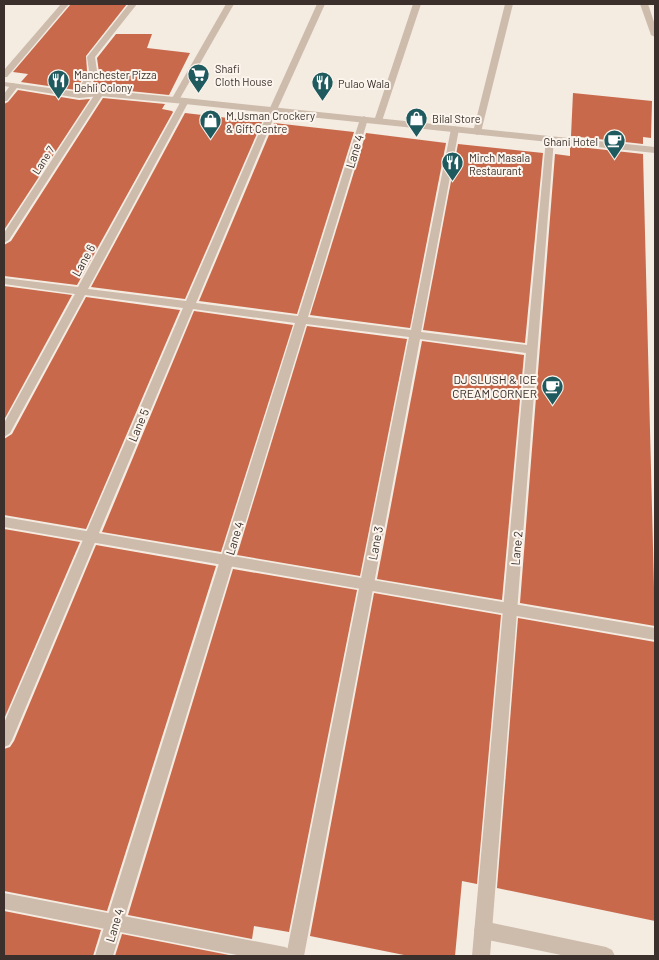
<svg xmlns="http://www.w3.org/2000/svg" width="659" height="960" viewBox="0 0 659 960" font-family="Barlow,sans-serif">
	<style>
		.building { fill: #c8694b }
		.lines { fill: none; stroke-linecap: round; stroke-linejoin: round }
		.lane { fill: #cdbbac; fill-rule: evenodd }
		.street { fill: #cdbbac; fill-rule: evenodd }
		.labels { text-anchor: middle; dominant-baseline: central; stroke-width: 4; stroke-linejoin: round; paint-order: stroke }
		.far-poi-label { font-size: 11px; fill: #3b302b; stroke: #fbf5ee; text-anchor: start }
		.far-street-label { font-size: 11px; fill: #3b302b; stroke: #fbf5ee }
		.street-label { font-size: 12px; fill: #3b302b; stroke: #fbf5ee }
		.poi-label { font-size: 12px; fill: #3b302b; stroke: #fbf5ee; text-anchor: end }
	</style>
	<rect width="100%" height="100%" fill="#f4ebe1"/>
	<g class="building">
		<path d="M71 4H127L86 56 87 71 76 90 21 82 28 74 13 72Z"/>
		<path d="M116 34H152L147 48 190 53 169 95 100 88 89 89 99 72 97 58Z"/>
		<path d="M18 90 79 100 90 99 4 230V104L8 102Z"/>
		<path d="M573 93 652 101 651 138 643 137V144L571 136Z"/>
		<path d="M103 98 165 104 162 109 172 111 173 112 77 285 4 276V245L11 241Z"/>
		<path d="M185 113 262 122 185 299 91 287Z"/>
		<path d="M274 123 354 132 297 314 199 301Z"/>
		<path d="M366 133 446 143 410 328 310 315Z"/>
		<path d="M458 144 543 153 525 343 423 330Z"/>
		<path d="M570 146 643 154 655 626 520 603 555 154 570 156Z"/>
		<path d="M4 286 72 295 4 420Z"/>
		<path d="M86 297 180 310 86 529 4 515V439L12 434Z"/>
		<path d="M194 311 293 325 221 552 102 532Z"/>
		<path d="M307 326 407 339 360 576 237 555Z"/>
		<path d="M422 341 524 355 502 600 377 579Z"/>
		<path d="M4 529 80 542 4 719Z"/>
		<path d="M96 545 216 566 107 911 4 891V749L10 747 14 741Z"/>
		<path d="M233 569 357 590 289 932 254 926 252 939 128 915Z"/>
		<path d="M374 593 501 615 477 884 462 881 455 956H409L310 936Z"/>
		<path d="M518 618 655 642V921L497 888Z"/>
		<path d="M4 911 101 930 93 956H4Z"/>
		<path d="M122 934 234 956H115Z"/>
	</g>
	<g class="lines">
		<g class="lane">
			<path d="M61 4H69L7 77H4V70Z"/>
			<path d="M129 4H137L95 57 97 71 82 97H76L75 95 89 71 87 57Z"/>
			<path d="M226 4H234L179 100 172 102 171 100Z"/>
			<path d="M317 4H325L277 110 196 303 298 316 360 119 364 116 368 119 308 317 411 330 451 129 455 126 459 129 421 332 527 345 546 139 550 136 554 139 490 956H472L526 353 420 339 304 956H286L409 337 306 324 113 956H95L295 323 193 309 12 740 9 745 4 747V723L183 308 85 295 10 433 4 437V423L75 294 4 284V278L78 287 181 101 185 98 189 101 88 289 186 301 269 110Z"/>
			<path d="M413 4H421L382 121 375 123 374 121Z"/>
			<path d="M505 4H513L481 132 477 135 473 132Z"/>
			<path d="M640 4H648L655 25V37L651 35Z"/>
			<path d="M12 83 19 85 7 101H4V94Z"/>
			<path d="M97 91 104 93 9 240 4 243V233Z"/>
		</g>
		<g class="street">
			<path d="M4 82 79 92 100 90 185 98 655 147V153L185 104 100 96 79 98 4 86Z"/>
			<path d="M4 517 655 628V640L4 527Z"/>
			<path d="M4 893 285 947 291 950 294 956H242L4 909Z"/>
			<path d="M483 921 606 947 612 950 615 956H566L483 939 477 936 474 930 477 924Z"/>
		</g>
	</g>
	<defs>
		<symbol id="supermarket-pin" viewBox="-11 -11 22 30"><path d="M0 17L-7.5 6A9.5 9.5 0 1 1 7.5 6Z" fill="#1f5a5e" stroke="#fbf5ee"/><path d="M-6-5.5h2.5l.6 2H6L4.5 2H-2.5L-4.4-4H-6ZM-1.5 3.2a1.3 1.3 0 1 0 .1 0ZM3 3.2a1.3 1.3 0 1 0 .1 0Z" fill="#fff"/></symbol>
		<symbol id="restaurant-pin" viewBox="-11 -11 22 30"><path d="M0 17L-7.5 6A9.5 9.5 0 1 1 7.5 6Z" fill="#1f5a5e" stroke="#fbf5ee"/><path d="M-5-6h1v4h1v-4h1v4h1v-4h1v5L-1.5 .5V6h-2V.5L-5-1ZM5-6V6H3V1.5H1.5Q1.5-4 5-6Z" fill="#fff"/></symbol>
		<symbol id="shop-pin" viewBox="-11 -11 22 30"><path d="M0 17L-7.5 6A9.5 9.5 0 1 1 7.5 6Z" fill="#1f5a5e" stroke="#fbf5ee"/><path d="M-5-2.5h2.3a2.7 3.5 0 0 1 5.4 0H5L5.5 6h-11ZM-1.5-2.5h3a1.5 2.3 0 0 0-3 0Z" fill="#fff"/></symbol>
		<symbol id="cafe-pin" viewBox="-11 -11 22 30"><path d="M0 17L-7.5 6A9.5 9.5 0 1 1 7.5 6Z" fill="#1f5a5e" stroke="#fbf5ee"/><path d="M-5.5-4.5H6V0H3Q3 3.5 0 3.5H-2.5Q-5.5 3.5-5.5 0ZM3-3.2v2h1.7v-2ZM-6 4.5H4V6H-6Z" fill="#fff"/></symbol>
	</defs>
	<g fill-rule="evenodd">
		<use href="#supermarket-pin" x="186" y="62" width="25" height="34"/>
		<use href="#restaurant-pin" x="46" y="68" width="25" height="34"/>
		<use href="#restaurant-pin" x="310" y="70" width="25" height="34"/>
		<use href="#shop-pin" x="404" y="106" width="25" height="34"/>
		<use href="#shop-pin" x="198" y="108" width="25" height="34"/>
		<use href="#cafe-pin" x="602" y="128" width="25" height="34"/>
		<use href="#restaurant-pin" x="440" y="150" width="25" height="34"/>
		<use href="#cafe-pin" x="540" y="374" width="25" height="34"/>
	</g>
	<g class="labels">
		<g class="far-poi-label">
			<text x="215" y="68">Shafi<tspan x="215" dy="13">Cloth House</tspan></text>
			<text x="74" y="74">Manchester Pizza<tspan x="74" dy="13">Dehli Colony</tspan></text>
			<text x="338" y="83">Pulao Wala</text>
			<text x="226" y="115">M.Usman Crockery<tspan x="226" dy="13">&amp; Gift Centre</tspan></text>
			<text x="432" y="118">Bilal Store</text>
			<text x="598" y="141" text-anchor="end">Ghani Hotel</text>
			<text x="469" y="157">Mirch Masala<tspan x="469" dy="13">Restaurant</tspan></text>
		</g>
		<g class="far-street-label">
			<text transform="translate(43 160) rotate(-57)">Lane 7</text>
		</g>
		<g class="street-label">
			<text transform="translate(354 151) rotate(-73)">Lane 4</text>
			<text transform="translate(83 260) rotate(-61)">Lane 6</text>
			<text transform="translate(138 425) rotate(-67)">Lane 5</text>
			<text transform="translate(234 538) rotate(-73)">Lane 4</text>
			<text transform="translate(375 543) rotate(-79)">Lane 3</text>
			<text transform="translate(516 548) rotate(-85)">Lane 2</text>
			<text transform="translate(114 925) rotate(-73)">Lane 4</text>
		</g>
		<g class="poi-label">
			<text x="537" y="379">DJ SLUSH &amp; ICE<tspan x="537" dy="14">CREAM CORNER</tspan></text>
		</g>
	</g>
	<rect width="659" height="960" fill="none" stroke="#3b302b" stroke-width="10"/>
</svg>
